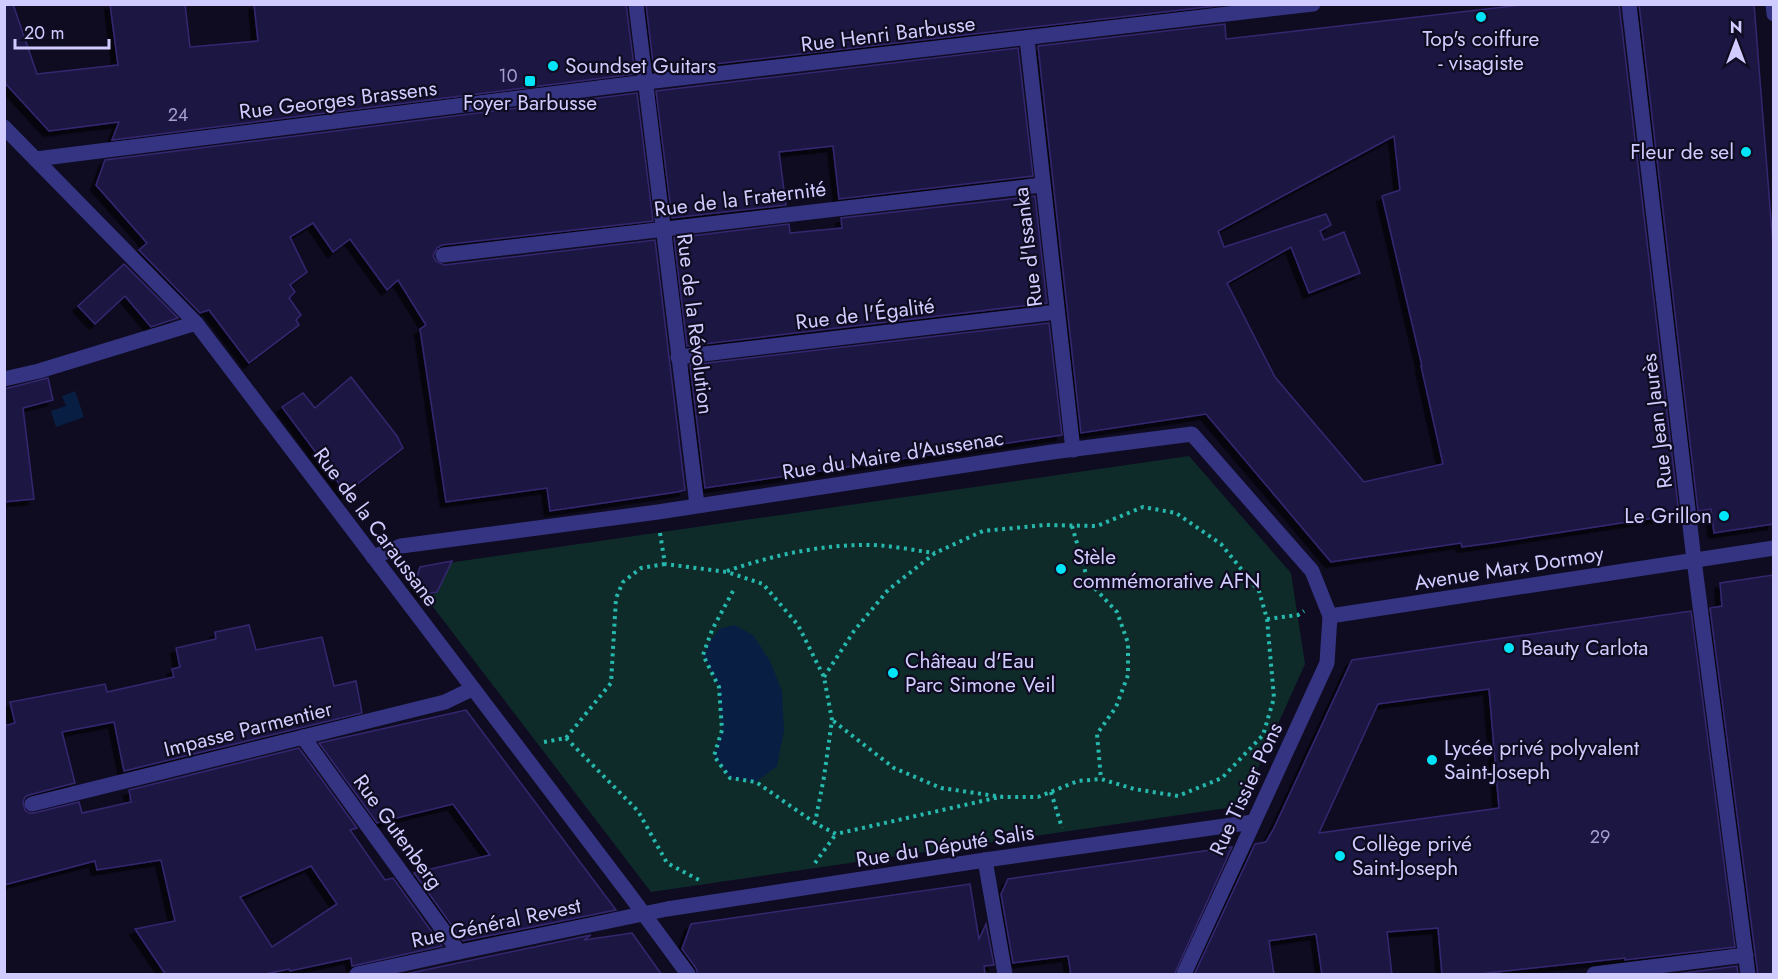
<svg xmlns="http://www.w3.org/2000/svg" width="1778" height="979" viewBox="0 0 1778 979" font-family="Jost,sans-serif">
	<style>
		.green { fill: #0e2b2a }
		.water { fill: #081f43 }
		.building { fill: #1f1743; stroke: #342770; stroke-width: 1.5; fill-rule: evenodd; filter: url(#shadow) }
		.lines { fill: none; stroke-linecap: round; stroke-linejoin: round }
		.path { stroke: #26b8ac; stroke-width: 4; stroke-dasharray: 3 4.5; stroke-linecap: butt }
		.service { stroke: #353483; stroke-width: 15 }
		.minor { stroke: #353483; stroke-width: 15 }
		.tertiary { stroke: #353483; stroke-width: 15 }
		.poi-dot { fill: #00e4f7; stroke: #0f0c21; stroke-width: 2 }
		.labels { text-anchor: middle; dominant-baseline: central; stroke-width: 4.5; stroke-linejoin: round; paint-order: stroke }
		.number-label { font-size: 18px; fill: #a49fd0 }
		.street-label { font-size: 21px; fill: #d0ccff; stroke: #0f0c21 }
		.poi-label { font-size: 21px; fill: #d0ccff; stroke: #0f0c21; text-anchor: start }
	</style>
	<defs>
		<filter id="shadow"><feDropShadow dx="-5.5" dy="5.5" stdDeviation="0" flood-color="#0009"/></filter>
	</defs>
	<rect width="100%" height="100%" fill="#0f0c21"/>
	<path class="green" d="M1189 456 1291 573 1305 664 1241 806 651 892 414 582 420 567Z"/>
	<g class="water">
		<path d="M75 391 84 417 56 427 51 411 66 406 62 396Z"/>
		<path d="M734 625 753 635 770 661 782 691 784 731 777 766 756 782 730 778 714 756 722 730 719 687 703 655 709 643 719 629Z"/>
	</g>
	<g class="building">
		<path d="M4 4H13L37 74 118 65 110 4H185L190 47 258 41 254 4H626L635 74 112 140 119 122 49 131 4 82Z"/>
		<path d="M646 4H1224V5L654 71Z"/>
		<path d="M1530 4H1619L1679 514 1492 543 1462 547 1461 543 1331 562 1206 414 1081 433 1038 46 1225 24 1226 39ZM1394 136 1400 190 1382 196 1422 366H1421L1443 464 1364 482 1275 377 1227 283 1291 247 1309 293 1360 273 1344 232 1324 240 1320 231 1331 225 1326 214 1224 247 1218 231Z"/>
		<path d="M1639 4H1754L1773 245V524L1714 533 1711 509 1698 511Z"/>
		<path d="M1018 48 1033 176 839 199 833 146 779 152 786 205 672 218 656 91Z"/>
		<path d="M637 93 653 221 442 245 437 248 433 256 436 261 444 265 655 240 685 490 677 492 550 511 547 488 446 502 420 329 426 325 398 280 387 290 350 239 333 252 313 223 290 237 307 272 290 285 295 292 289 298 301 315 296 320 299 325 249 363 209 310 200 313 139 250 147 243 96 185 105 160Z"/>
		<path d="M1035 196 1047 303 687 346 674 238 789 224 790 233 842 228 841 218Z"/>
		<path d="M124 264 178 318 151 327 125 296 95 324 78 306Z"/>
		<path d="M1049 323 1062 435 705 488 690 365Z"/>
		<path d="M351 377 397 436 403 448 346 493 282 407 303 393 315 408Z"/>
		<path d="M48 378 53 400 23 408 34 499 4 502V389Z"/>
		<path d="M452 561 437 592 424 594 415 582 420 567Z"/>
		<path d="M1773 575V975H1758L1710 608 1722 606 1720 583Z"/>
		<path d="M1691 611 1735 947 1625 960V958L1469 975H1442L1438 928 1387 932 1392 975H1322L1316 934 1269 941 1274 975H1194L1255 844 1266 842 1273 830 1352 660ZM1489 689 1499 808 1319 833 1378 704Z"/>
		<path d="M249 625 256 650 322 637 334 686 356 681 362 713 124 771 114 722 62 732 75 783 29 795 25 797 23 802 25 810 29 813H34L79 802 82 813 131 802 129 790 299 748 357 828 350 830 385 880 393 878 442 946 352 966 351 958 290 971 289 969 260 975H166L135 929 175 921 161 860 97 870 95 861 4 885V726L15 723 10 702 105 684 107 692 174 677 172 669 180 667 176 648 216 639 215 632ZM311 866 337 904 272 947 240 897Z"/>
		<path d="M466 710 616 910 463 941 414 873 490 855 453 804 377 823 319 743Z"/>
		<path d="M1232 847 1174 975H1071L1068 956 1013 963 1001 894 1008 879Z"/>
		<path d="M970 884 979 939 986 924 994 965 984 966 985 975H698L696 968 682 949 691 924Z"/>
		<path d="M632 933 662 975H401L591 935 584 940Z"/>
		<path d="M1737 966 1738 975H1669Z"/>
	</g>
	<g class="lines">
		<g class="path">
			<path d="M1072 526 1088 581 1117 612 1128 643V675L1116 707 1097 734 1101 779"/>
			<path d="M660 533 665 564 727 572 763 584 798 625 824 677 832 720 824 777 815 823 836 834 1000 797"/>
			<path d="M727 571C770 556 815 546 860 545 885 544 911 550 935 553"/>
			<path d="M733 591 712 630 703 655 719 687 722 730 714 756 730 778 756 782 815 823"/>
			<path d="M1267 619 1298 615 1304 611"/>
			<path d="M824 677 854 631 888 590 935 553 983 531 1045 525 1097 526 1143 507 1176 513 1221 544 1259 591 1267 619 1274 698 1263 735 1222 778 1178 796 1134 789 1101 779 1078 781 1038 797H1003L941 788 894 768 832 720"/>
			<path d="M566 738 638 811 667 863 699 880"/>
			<path d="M544 742 566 738 611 683 616 598 623 582 641 568 665 564"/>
			<path d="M1051 792 1062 828"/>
			<path d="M815 863 836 834"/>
		</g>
		<path class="service" d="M4 379 39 371 196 323"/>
		<g class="minor">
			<path d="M636 4 697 505"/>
			<path d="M1629 4 1694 560 1748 974"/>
			<path d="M1773 4 1774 14"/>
			<path d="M1027 39 1073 450"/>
			<path d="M36 159 646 82 1313 4"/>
			<path d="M443 255 1042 185"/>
			<path d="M678 357 1057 312"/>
			<path d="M373 557 401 546 658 512 1052 452 1192 434 1312 571 1330 616 1327 663 1184 974"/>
			<path d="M1330 616 1774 548"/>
			<path d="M303 737 459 952"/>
			<path d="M32 804 445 702 472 689"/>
			<path d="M985 860 1005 974"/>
			<path d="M357 974 459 952 667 909 985 860 1253 822"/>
			<path d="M1594 974 1746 955"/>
		</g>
		<path class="tertiary" d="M4 127 196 323 629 894 688 974"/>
	</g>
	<g class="poi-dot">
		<circle cx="1481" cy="17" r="6"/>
		<circle cx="553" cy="66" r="6"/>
		<rect x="524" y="75" width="12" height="12" rx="3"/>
		<circle cx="1746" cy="152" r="6"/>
		<circle cx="1724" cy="516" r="6"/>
		<circle cx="1061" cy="569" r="6"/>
		<circle cx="1509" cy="648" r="6"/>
		<circle cx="893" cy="673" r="6"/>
		<circle cx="1432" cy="760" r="6"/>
		<circle cx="1340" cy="856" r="6"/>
	</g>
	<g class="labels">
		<g class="number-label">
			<text x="508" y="76">10</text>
			<text x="178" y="115">24</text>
			<text x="1600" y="837">29</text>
		</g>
		<g class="street-label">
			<text transform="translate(888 34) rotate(-7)">Rue Henri Barbusse</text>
			<text transform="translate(338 100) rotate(-7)">Rue Georges Brassens</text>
			<text transform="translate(740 199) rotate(-7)">Rue de la Fraternité</text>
			<text transform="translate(1028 247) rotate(-97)">Rue d'Issanka</text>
			<text transform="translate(865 314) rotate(-7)">Rue de l'Égalité</text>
			<text transform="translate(695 324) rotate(83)">Rue de la Révolution</text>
			<text transform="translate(1657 421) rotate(-97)">Rue Jean Jaurès</text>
			<text transform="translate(893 455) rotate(-9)">Rue du Maire d'Aussenac</text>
			<text transform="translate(376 527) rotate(53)">Rue de la Caraussane</text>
			<text transform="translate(1509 568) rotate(-9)">Avenue Marx Dormoy</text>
			<text transform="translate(248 729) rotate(-14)">Impasse Parmentier</text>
			<text transform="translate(1246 789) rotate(-65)">Rue Tissier Pons</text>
			<text transform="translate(398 832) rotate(54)">Rue Gutenberg</text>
			<text transform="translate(945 846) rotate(-9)">Rue du Député Salis</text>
			<text transform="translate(496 923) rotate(-12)">Rue Général Revest</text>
		</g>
		<g class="poi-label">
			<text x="1481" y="39" text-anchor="middle">Top's coiffure<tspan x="1481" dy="24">- visagiste</tspan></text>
			<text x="565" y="66">Soundset Guitars</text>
			<text x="530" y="103" text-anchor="middle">Foyer Barbusse</text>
			<text x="1734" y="152" text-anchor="end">Fleur de sel</text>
			<text x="1712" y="516" text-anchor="end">Le Grillon</text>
			<text x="1073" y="557">Stèle<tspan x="1073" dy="24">commémorative AFN</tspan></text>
			<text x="1521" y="648">Beauty Carlota</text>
			<text x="905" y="661">Château d'Eau<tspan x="905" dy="24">Parc Simone Veil</tspan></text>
			<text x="1444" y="748">Lycée privé polyvalent<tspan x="1444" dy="24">Saint-Joseph</tspan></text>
			<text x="1352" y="844">Collège privé<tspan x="1352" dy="24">Saint-Joseph</tspan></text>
		</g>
	</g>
	<rect width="1778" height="979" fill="none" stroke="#d0ccff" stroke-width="12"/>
	<g transform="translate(1736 42)" stroke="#0f0c21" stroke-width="4.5" paint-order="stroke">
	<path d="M0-4.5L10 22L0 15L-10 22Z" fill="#d0ccff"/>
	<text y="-9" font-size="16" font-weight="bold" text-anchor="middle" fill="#d0ccff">N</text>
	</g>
	<path d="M15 39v9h94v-9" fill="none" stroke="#d0ccff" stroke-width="3"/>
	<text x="24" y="39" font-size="18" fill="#d0ccff" stroke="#0f0c21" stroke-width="4.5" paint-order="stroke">20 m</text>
</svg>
